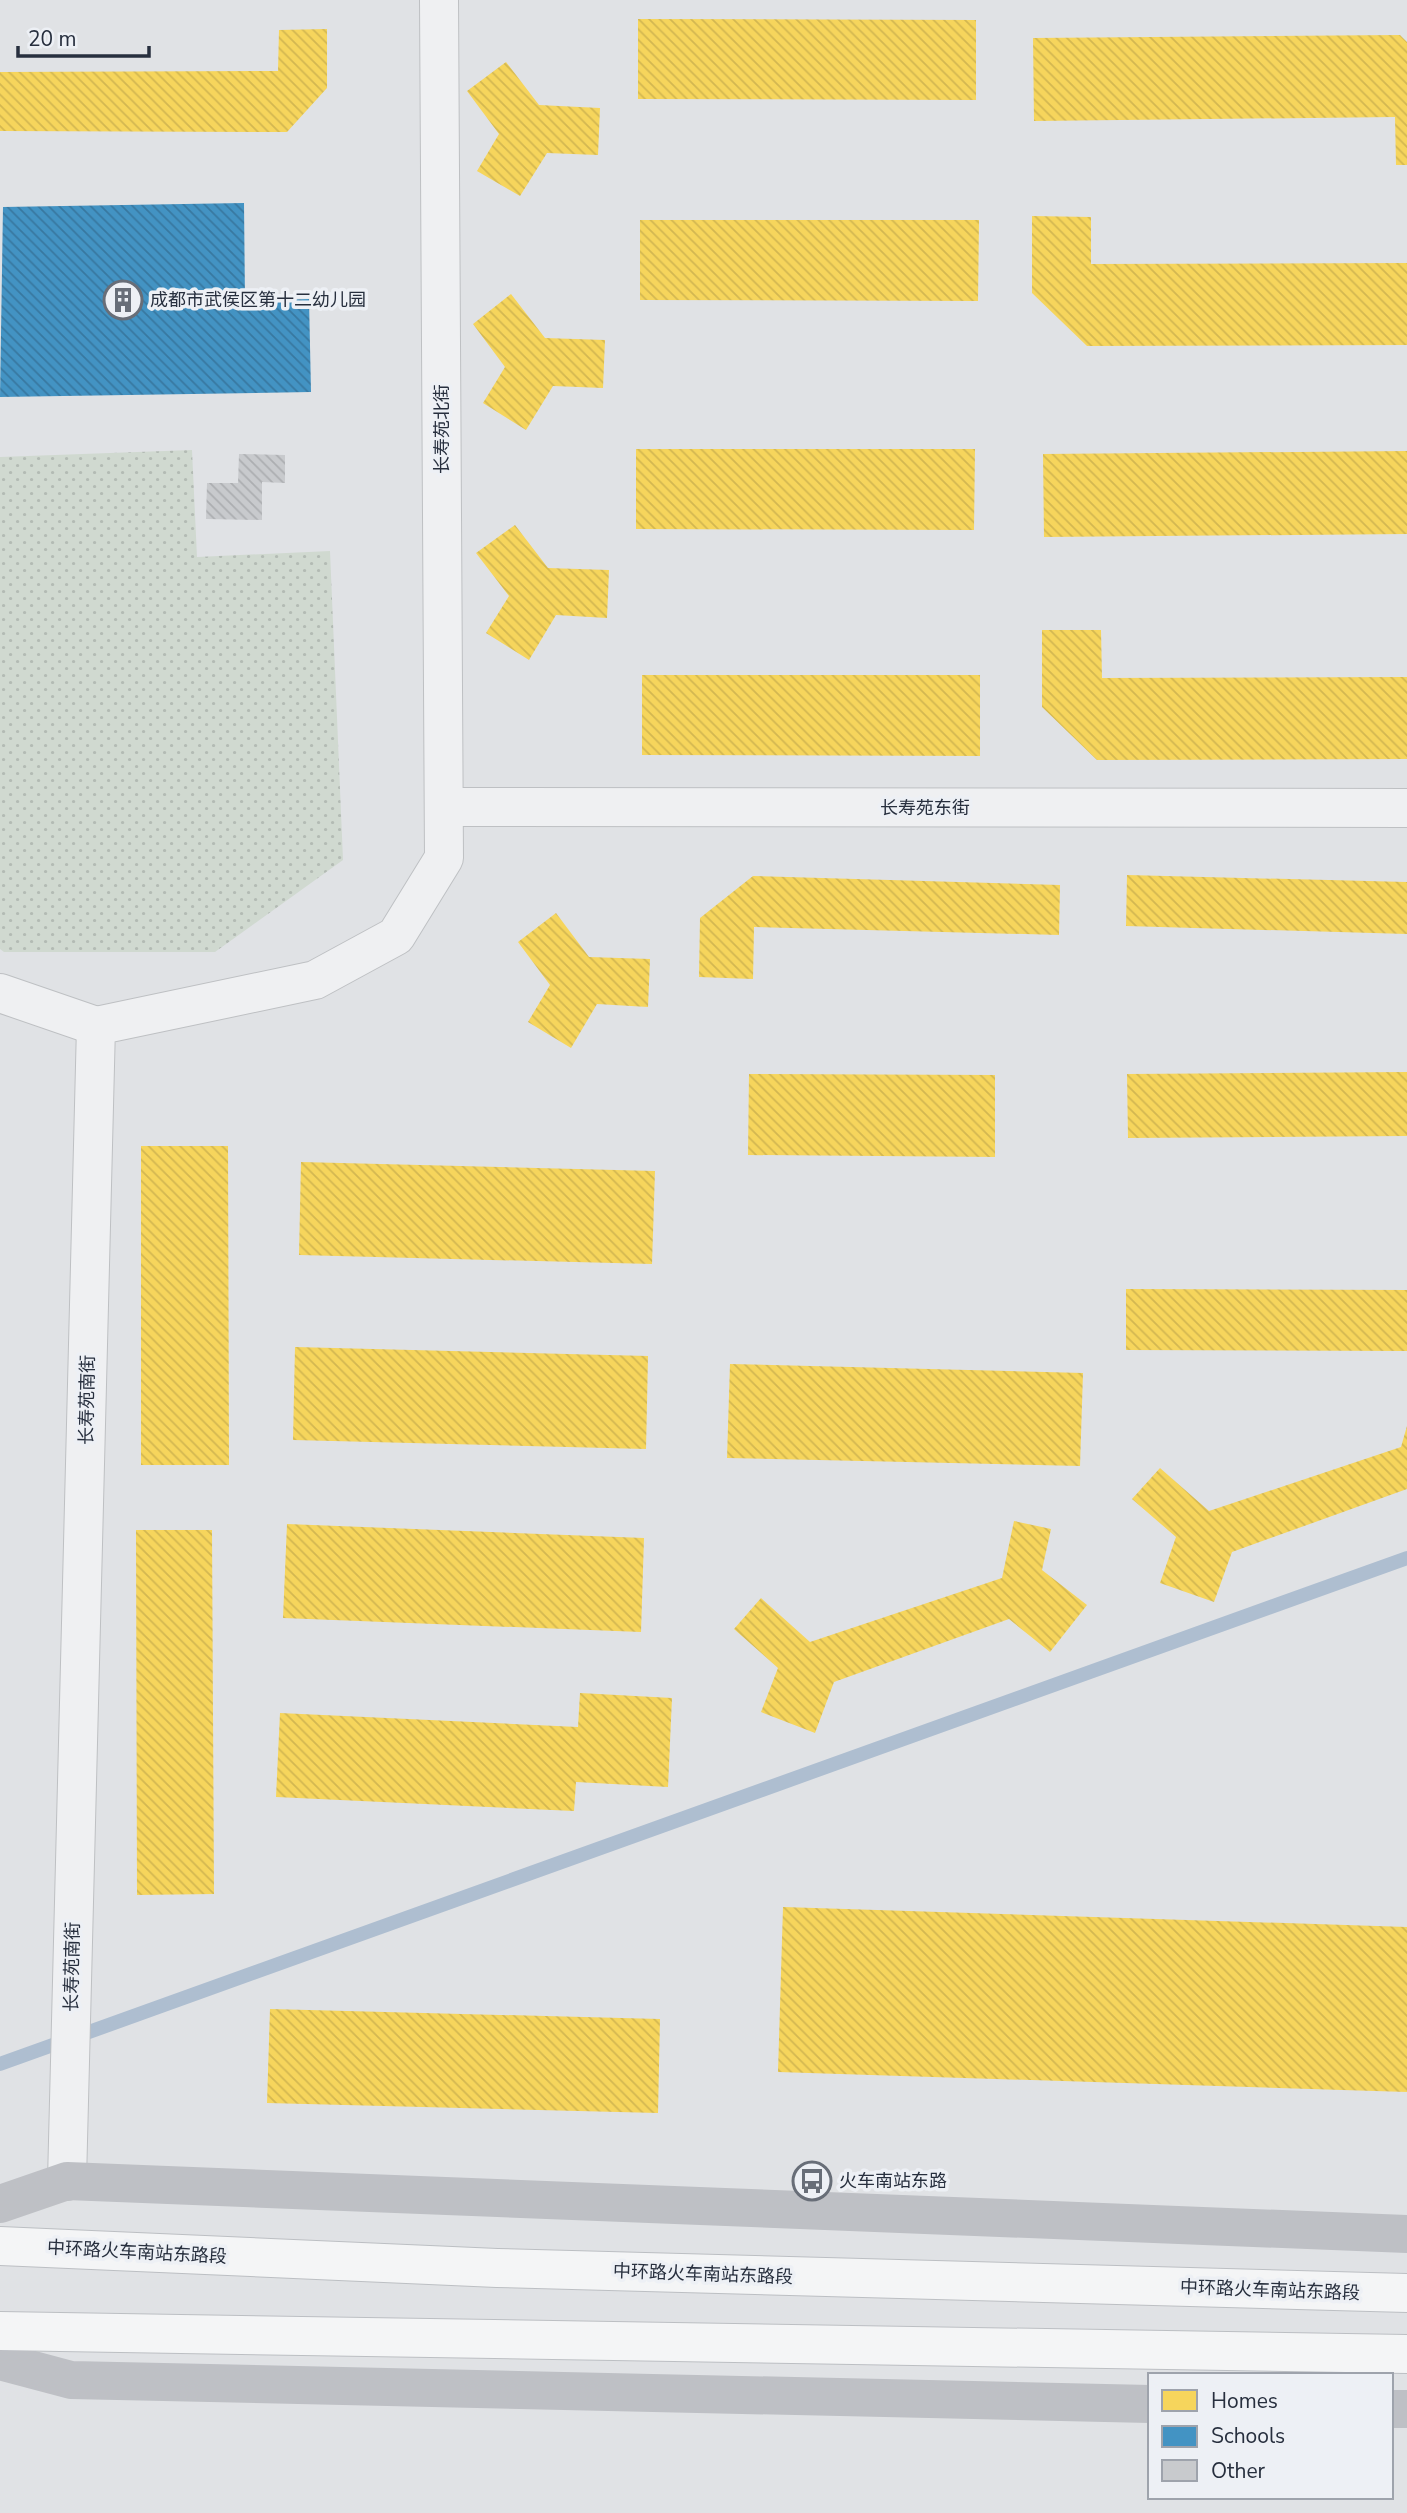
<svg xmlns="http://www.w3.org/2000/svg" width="1407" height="2513" viewBox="0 0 1407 2513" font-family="'Nunito Sans','Noto Sans SC',sans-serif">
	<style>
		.green { fill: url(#green-dots) }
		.homes { fill: url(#homes-back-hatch) }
		.schools { fill: url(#schools-back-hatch) }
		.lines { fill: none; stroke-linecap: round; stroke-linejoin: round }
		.stream { stroke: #aebed0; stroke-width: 14 }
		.building { fill: url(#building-back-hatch) }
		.street-casing { stroke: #bec0c3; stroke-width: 40 }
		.primary-casing { stroke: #bcbfc3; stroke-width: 40 }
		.street { stroke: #eff0f2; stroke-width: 38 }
		.secondary { stroke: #bec0c5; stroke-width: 38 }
		.primary { stroke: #f4f5f6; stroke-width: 38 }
		.labels { text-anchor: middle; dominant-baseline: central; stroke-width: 7; stroke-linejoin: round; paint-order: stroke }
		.poi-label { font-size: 18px; fill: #272f3e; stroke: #edf0f5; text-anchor: start }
		.street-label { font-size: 18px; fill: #272f3e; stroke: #edf0f5 }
	</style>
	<defs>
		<pattern id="green-dots" width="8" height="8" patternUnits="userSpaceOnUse" patternTransform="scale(1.75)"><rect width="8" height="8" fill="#d0d9d0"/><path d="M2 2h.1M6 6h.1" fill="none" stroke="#b3bbb4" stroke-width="1.8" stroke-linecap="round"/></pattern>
		<pattern id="homes-back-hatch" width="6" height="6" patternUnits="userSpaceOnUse" patternTransform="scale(1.75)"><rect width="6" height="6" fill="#f6d55c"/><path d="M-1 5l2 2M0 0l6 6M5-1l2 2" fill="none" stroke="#d3b751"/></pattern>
		<pattern id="schools-back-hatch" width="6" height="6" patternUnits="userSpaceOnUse" patternTransform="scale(1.75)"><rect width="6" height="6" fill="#4393c3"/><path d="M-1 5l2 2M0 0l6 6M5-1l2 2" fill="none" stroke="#3878a0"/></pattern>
		<pattern id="building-back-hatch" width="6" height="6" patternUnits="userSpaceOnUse" patternTransform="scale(1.75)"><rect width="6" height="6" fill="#c8cacd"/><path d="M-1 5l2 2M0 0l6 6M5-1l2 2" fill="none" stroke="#acaeb1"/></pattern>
	</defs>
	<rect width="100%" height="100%" fill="#e0e2e5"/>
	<path class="green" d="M192 450 197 557 330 551 343 860 215 952H4L0 949V457Z"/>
	<g class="homes">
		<path d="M638 19 976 20V100L638 99Z"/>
		<path d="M327 29V88L287 132 0 131V72L278 71 279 30Z"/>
		<path d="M1400 35 1407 42V165H1396L1395 117 1034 121 1033 38Z"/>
		<path d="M506 62 539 105 600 108 598 155 547 153 520 196 477 171 499 134 467 91Z"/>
		<path d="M1032 216 1091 217V264L1407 263V345L1087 346 1032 293Z"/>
		<path d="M640 220H979L978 301 640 300Z"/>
		<path d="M511 294 545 338 605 340 603 388 553 386 526 430 483 403 505 367 473 324Z"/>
		<path d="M636 449H975L974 530 636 529Z"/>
		<path d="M1407 451V534L1044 537 1043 454Z"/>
		<path d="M515 525 548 568 609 570 607 618 556 615 529 660 486 633 509 596 476 553Z"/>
		<path d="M1042 630H1101L1102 678 1407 677V759L1097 760 1042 707Z"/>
		<path d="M642 675H980V756L642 755Z"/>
		<path d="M1127 875 1407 882V934L1126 926Z"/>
		<path d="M753 876 1060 885 1059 935 754 927 753 979 699 977 700 918Z"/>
		<path d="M556 913 589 957 650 959 648 1007 597 1004 571 1048 528 1022 550 985 518 942Z"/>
		<path d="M1407 1072V1136L1128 1138 1127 1074Z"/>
		<path d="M749 1074 995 1075V1157L748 1155Z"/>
		<path d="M141 1146H228L229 1465H141Z"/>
		<path d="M301 1162 655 1171 652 1264 299 1255Z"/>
		<path d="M1126 1289 1407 1290V1351L1126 1350Z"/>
		<path d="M295 1347 648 1356 646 1449 293 1440Z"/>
		<path d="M730 1364 1083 1373 1080 1466 727 1458Z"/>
		<path d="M1407 1426V1489L1232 1552 1214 1602 1160 1583 1176 1537 1132 1499 1160 1468 1209 1511 1401 1447Z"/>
		<path d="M1014 1521 1051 1529 1042 1570 1087 1605 1050 1652 1009 1619 834 1682 815 1733 761 1712 778 1668 734 1629 761 1598 810 1642 1002 1578Z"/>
		<path d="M287 1524 644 1538 641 1632 283 1618Z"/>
		<path d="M136 1530H212L214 1894 137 1895Z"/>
		<path d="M580 1693 672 1698 668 1787 576 1782 574 1811 276 1797 280 1713 578 1727Z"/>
		<path d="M783 1907 1407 1927V2092L778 2072Z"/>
		<path d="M270 2009 660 2019 658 2113 267 2103Z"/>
	</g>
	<path class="schools" d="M244 203 245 301 309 299 311 392 0 397 3 207Z"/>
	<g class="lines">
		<path class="stream" d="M0 2064 1407 1558"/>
	</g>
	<path class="building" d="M239 454 285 455V483L262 482V520L206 519 207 483H238Z"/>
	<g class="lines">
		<defs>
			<g id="street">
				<path d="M444 807 1407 808"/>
				<path d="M0 993 96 1026"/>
				<path d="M67 2181 96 1026 315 980 396 936 444 858 439 0"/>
			</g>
			<g id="primary">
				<path d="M0 2246 497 2268 1407 2293"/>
				<path d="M0 2331 1407 2354"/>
			</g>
		</defs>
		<use href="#street" class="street-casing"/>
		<use href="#primary" class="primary-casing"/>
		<use href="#street" class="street"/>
		<g class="secondary">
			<path d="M0 2204 67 2181 1407 2234"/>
			<path d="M0 2361 71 2380 1150 2404"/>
			<path d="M1391 2409H1407"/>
		</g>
		<use href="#primary" class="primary"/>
	</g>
	<defs>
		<symbol id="building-ring" viewBox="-11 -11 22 22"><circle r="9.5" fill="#edf0f5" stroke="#686e78" stroke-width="1.5"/><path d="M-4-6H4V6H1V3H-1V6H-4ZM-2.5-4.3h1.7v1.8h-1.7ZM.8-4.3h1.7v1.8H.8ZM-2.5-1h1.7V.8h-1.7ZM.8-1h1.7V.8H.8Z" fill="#686e78"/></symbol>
		<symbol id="bus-ring" viewBox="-11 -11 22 22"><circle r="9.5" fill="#edf0f5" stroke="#686e78" stroke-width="1.5"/><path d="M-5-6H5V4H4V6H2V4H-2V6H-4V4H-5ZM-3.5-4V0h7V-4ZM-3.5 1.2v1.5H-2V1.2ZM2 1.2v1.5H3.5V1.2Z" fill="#686e78"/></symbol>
	</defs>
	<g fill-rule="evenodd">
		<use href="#building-ring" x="101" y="278" width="44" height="44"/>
		<use href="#bus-ring" x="790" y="2159" width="44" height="44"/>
	</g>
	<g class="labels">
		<g class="poi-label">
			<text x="150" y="300">成都市武侯区第十二幼儿园</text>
			<text x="839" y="2181">火车南站东路</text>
		</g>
		<g class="street-label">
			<text transform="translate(442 429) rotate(-90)">长寿苑北街</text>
			<text x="925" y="808">长寿苑东街</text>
			<text transform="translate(87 1400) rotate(-89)">长寿苑南街</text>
			<text transform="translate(72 1967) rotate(-89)">长寿苑南街</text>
			<text transform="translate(137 2252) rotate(3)">中环路火车南站东路段</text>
			<text transform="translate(703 2274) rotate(2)">中环路火车南站东路段</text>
			<text transform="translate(1270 2290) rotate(2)">中环路火车南站东路段</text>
		</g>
	</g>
	<rect x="1148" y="2373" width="245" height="126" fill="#edf0f5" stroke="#9ea3ac" stroke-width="2"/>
	<rect x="1162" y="2390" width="35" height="21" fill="#f6d55c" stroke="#9ea3ac" stroke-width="2"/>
	<text x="1211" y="2408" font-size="21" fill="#272f3e">Homes</text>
	<rect x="1162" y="2426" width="35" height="21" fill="#4393c3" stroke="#9ea3ac" stroke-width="2"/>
	<text x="1211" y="2443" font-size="21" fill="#272f3e">Schools</text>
	<rect x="1162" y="2460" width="35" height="21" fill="#c8cacd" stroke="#9ea3ac" stroke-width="2"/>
	<text x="1211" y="2478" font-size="21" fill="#272f3e">Other</text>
	<path d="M18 46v10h131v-10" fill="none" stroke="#272f3e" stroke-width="3.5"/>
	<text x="28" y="46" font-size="21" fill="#272f3e" stroke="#edf0f5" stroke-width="5" paint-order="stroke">20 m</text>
</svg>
